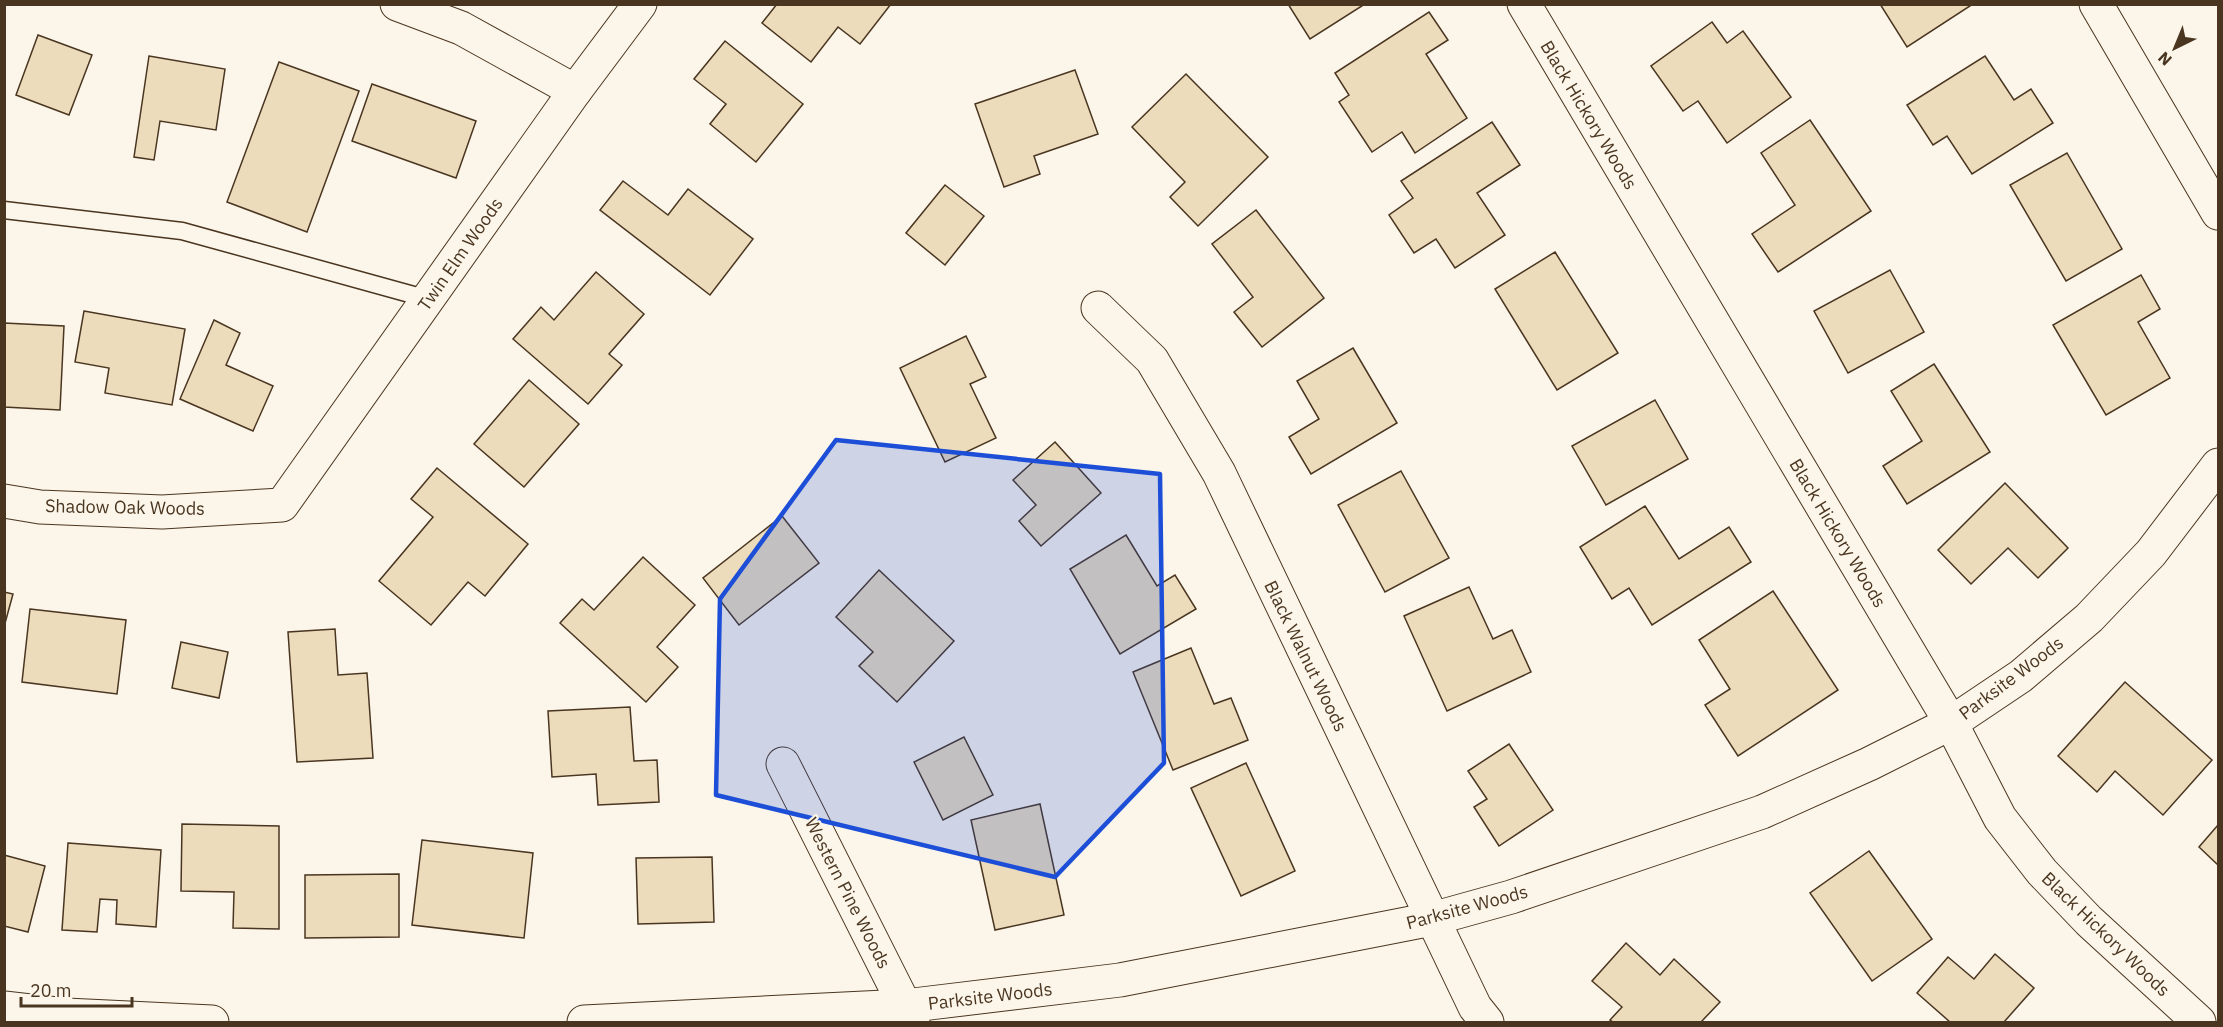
<svg xmlns="http://www.w3.org/2000/svg" width="2223" height="1027" viewBox="0 0 2223 1027" font-family="'IBM Plex Sans',sans-serif">
	<style>
		.building { fill: #ecdcbc; stroke: #4a3520; stroke-width: 1.5 }
		.lines { fill: none; stroke-linecap: round; stroke-linejoin: round }
		.lane-casing { stroke: #4a3520; stroke-width: 19 }
		.street-casing { stroke: #4a3520; stroke-width: 35 }
		.lane { stroke: #fbf6e9; stroke-width: 16 }
		.street { stroke: #fbf6e9; stroke-width: 33 }
		.marked { fill: #1d4ed8; fill-opacity: 0.2; stroke: #1d4ed8; stroke-width: 4.5; stroke-linejoin: round }
		.labels { text-anchor: middle; dominant-baseline: central; stroke-width: 4.5; stroke-linejoin: round; paint-order: stroke }
		.street-label { font-size: 18px; fill: #4a3520; stroke: #fbf6e9 }
	</style>
	<rect width="100%" height="100%" fill="#fbf6e9"/>
	<g class="building">
		<path d="M777 4H891L860 44 838 27 811 62 762 23Z"/>
		<path d="M1288 4H1365L1310 39Z"/>
		<path d="M1880 4H1973L1907 47Z"/>
		<path d="M1429 12 1448 40 1426 54 1467 118 1415 153 1402 132 1372 152 1339 102 1349 95 1335 73Z"/>
		<path d="M1712 22 1727 43 1743 31 1791 97 1727 143 1698 101 1683 111 1651 66Z"/>
		<path d="M38 35 92 55 69 115 16 95Z"/>
		<path d="M725 41 803 104 756 162 710 124 726 104 694 79Z"/>
		<path d="M149 56 225 69 216 130 160 121 154 160 134 157Z"/>
		<path d="M1985 56 2014 100 2031 89 2053 123 1972 174 1947 136 1933 145 1907 105Z"/>
		<path d="M279 62 359 91 307 232 227 202Z"/>
		<path d="M1075 70 1098 134 1034 156 1040 174 1004 187 975 104Z"/>
		<path d="M1186 74 1268 157 1198 226 1170 197 1185 182 1132 127Z"/>
		<path d="M372 84 476 121 456 178 352 141Z"/>
		<path d="M1810 120 1871 211 1778 272 1752 234 1795 205 1761 153Z"/>
		<path d="M1492 122 1520 165 1477 193 1505 235 1455 268 1436 239 1414 253 1389 215 1413 198 1401 181Z"/>
		<path d="M2067 153 2122 249 2066 281 2010 185Z"/>
		<path d="M623 181 668 215 688 189 753 239 710 295 600 210Z"/>
		<path d="M945 185 984 216 945 265 906 233Z"/>
		<path d="M1256 210 1324 298 1262 347 1234 312 1253 297 1212 244Z"/>
		<path d="M1555 252 1618 353 1557 390 1495 289Z"/>
		<path d="M1890 270 1924 332 1848 373 1814 311Z"/>
		<path d="M596 272 644 314 609 354 622 365 588 404 513 339 541 307 554 320Z"/>
		<path d="M2141 275 2160 309 2138 322 2170 378 2106 415 2053 325Z"/>
		<path d="M84 311 185 329 172 405 105 393 109 368 75 362Z"/>
		<path d="M214 320 240 333 226 365 273 386 253 431 180 399Z"/>
		<path d="M4 323 64 326 60 410 4 407Z"/>
		<path d="M966 336 986 377 970 384 996 438 945 462 900 368Z"/>
		<path d="M1353 348 1397 423 1311 474 1289 437 1319 419 1297 381Z"/>
		<path d="M1934 364 1990 452 1907 504 1883 466 1922 441 1891 391Z"/>
		<path d="M529 380 579 424 524 487 474 444Z"/>
		<path d="M1655 400 1688 459 1606 505 1572 446Z"/>
		<path d="M1055 442 1101 493 1041 546 1019 521 1036 505 1013 480Z"/>
		<path d="M437 468 528 544 485 596 468 582 431 625 379 581 433 517 411 499Z"/>
		<path d="M1401 471 1449 558 1385 592 1338 505Z"/>
		<path d="M2005 483 2068 548 2038 578 2008 548 1971 584 1938 550Z"/>
		<path d="M1645 506 1679 559 1729 527 1751 562 1652 625 1629 588 1612 599 1580 547Z"/>
		<path d="M782 516 819 563 739 625 703 578Z"/>
		<path d="M1126 535 1157 586 1175 575 1196 609 1120 654 1070 569Z"/>
		<path d="M643 557 695 605 657 647 678 667 646 702 560 623 582 599 594 610Z"/>
		<path d="M879 570 954 641 897 702 859 666 873 652 836 617Z"/>
		<path d="M1469 587 1493 639 1512 630 1531 672 1447 711 1404 616Z"/>
		<path d="M1773 591 1838 690 1738 756 1705 705 1730 689 1699 640Z"/>
		<path d="M4 592 13 594 4 627Z"/>
		<path d="M30 609 126 620 117 694 22 682Z"/>
		<path d="M335 629 338 675 367 673 373 758 297 762 288 632Z"/>
		<path d="M181 642 228 652 219 698 172 688Z"/>
		<path d="M1191 648 1214 704 1231 698 1248 740 1173 770 1133 672Z"/>
		<path d="M2125 682 2212 760 2163 815 2115 771 2097 792 2058 756Z"/>
		<path d="M630 707 634 761 657 760 659 802 598 805 596 774 552 777 548 711Z"/>
		<path d="M964 737 993 795 943 820 914 762Z"/>
		<path d="M1509 744 1553 810 1499 846 1474 807 1487 799 1468 771Z"/>
		<path d="M1246 763 1295 871 1241 896 1191 788Z"/>
		<path d="M1040 804 1064 915 995 930 971 820Z"/>
		<path d="M182 824 279 826V929L233 928 234 892 181 891Z"/>
		<path d="M2218 825V865L2199 847Z"/>
		<path d="M422 840 533 853 524 938 412 925Z"/>
		<path d="M68 843 161 850 156 927 116 924 117 900 100 899 97 932 62 930Z"/>
		<path d="M1869 851 1932 939 1872 981 1810 893Z"/>
		<path d="M4 855 45 866 28 932 4 926Z"/>
		<path d="M712 857 714 922 638 924 636 858Z"/>
		<path d="M399 874V937L305 938V875Z"/>
		<path d="M1626 943 1660 975 1674 959 1720 1002 1701 1022H1613L1610 1020 1622 1007 1592 981Z"/>
		<path d="M1995 954 2034 988 2004 1022H1950L1917 993 1948 957 1974 979Z"/>
	</g>
	<g class="lines">
		<defs>
			<path id="lane" d="M4 210 182 231 428 299"/>
			<g id="street">
				<path d="M397 4 461 28 575 91"/>
				<path d="M1524 4 1951 723 2000 818 2042 872 2089 921 2199 1022"/>
				<path d="M2096 4 2218 213"/>
				<path d="M1098 308 1152 360 1219 473 1475 1007 1487 1022"/>
				<path d="M4 501 40 507 162 512 282 505 575 91 640 4"/>
				<path d="M783 764 913 1022"/>
				<path d="M4 1008 66 1015 212 1022"/>
				<path d="M584 1022 905 1006 1120 980 1432 919 1511 897 1762 812 1869 764 1951 723 2021 676 2089 618 2151 553 2218 465"/>
			</g>
		</defs>
		<use href="#lane" class="lane-casing"/>
		<use href="#street" class="street-casing"/>
		<use href="#lane" class="lane"/>
		<use href="#street" class="street"/>
	</g>
	<path class="marked" d="M836 440 1160 474 1164 763 1055 877 716 795 720 599Z"/>
	<g class="labels">
		<g class="street-label">
			<text transform="translate(1589 115) rotate(59)">Black Hickory Woods</text>
			<text transform="translate(460 254) rotate(-55)">Twin Elm Woods</text>
			<text transform="translate(125 507) rotate(1)">Shadow Oak Woods</text>
			<text transform="translate(1838 533) rotate(59)">Black Hickory Woods</text>
			<text transform="translate(1306 656) rotate(64)">Black Walnut Woods</text>
			<text transform="translate(2011 678) rotate(-37)">Parksite Woods</text>
			<text transform="translate(848 893) rotate(63)">Western Pine Woods</text>
			<text transform="translate(1467 907) rotate(-15)">Parksite Woods</text>
			<text transform="translate(2106 934) rotate(44)">Black Hickory Woods</text>
			<text transform="translate(990 996) rotate(-7)">Parksite Woods</text>
		</g>
	</g>
	<rect width="2223" height="1027" fill="none" stroke="#4a3520" stroke-width="12"/>
	<g transform="translate(2175 48) rotate(223)" stroke="#fbf6e9" stroke-width="4.5" paint-order="stroke">
	<path d="M0-4.5L10 22L0 15L-10 22Z" fill="#4a3520"/>
	<text y="-9" font-size="16" font-weight="bold" text-anchor="middle" fill="#4a3520">N</text>
	</g>
	<path d="M21 997v9h111v-9" fill="none" stroke="#4a3520" stroke-width="3"/>
	<text x="30" y="997" font-size="18" fill="#4a3520" stroke="#fbf6e9" stroke-width="4.5" paint-order="stroke">20 m</text>
</svg>
